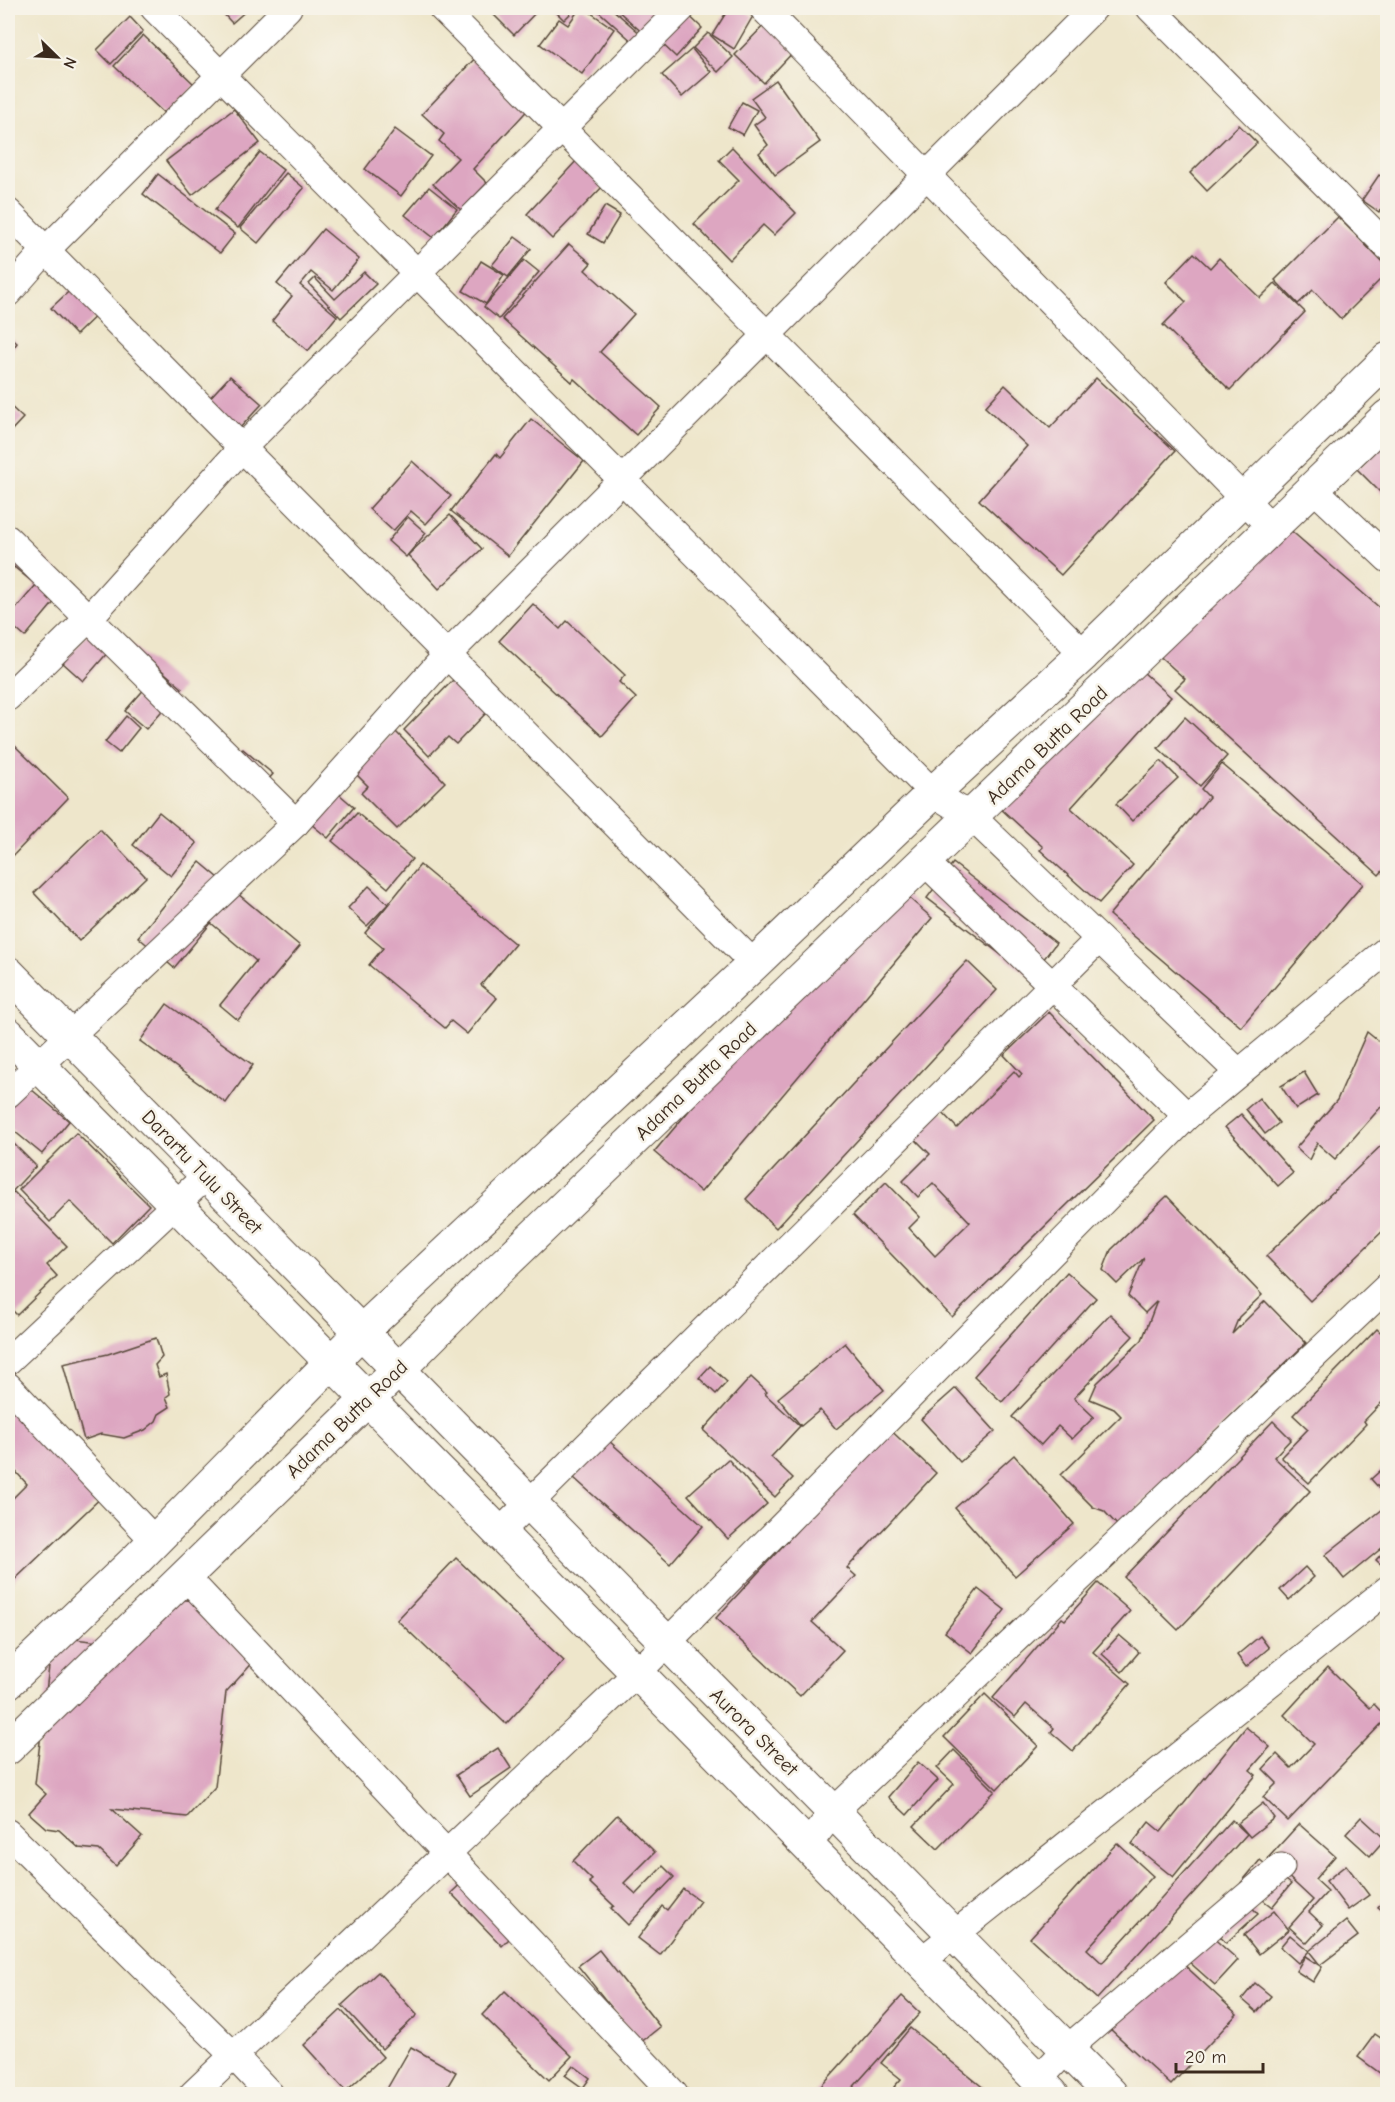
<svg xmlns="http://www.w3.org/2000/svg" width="1395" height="2102" viewBox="0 0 1395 2102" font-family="'Comic Neue',sans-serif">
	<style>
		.building { fill: #dda6c1 }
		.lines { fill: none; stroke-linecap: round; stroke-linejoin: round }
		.minor-casing { stroke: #564638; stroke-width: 29 }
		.tertiary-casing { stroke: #564638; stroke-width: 35 }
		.secondary-casing { stroke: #564638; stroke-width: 35 }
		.minor { stroke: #fff; stroke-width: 27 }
		.tertiary { stroke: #fff; stroke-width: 33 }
		.secondary { stroke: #fff; stroke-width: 33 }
		.labels { text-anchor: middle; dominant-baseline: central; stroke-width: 5; stroke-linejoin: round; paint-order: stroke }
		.street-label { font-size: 20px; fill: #3b2a1e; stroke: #f7f3e8 }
	</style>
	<rect width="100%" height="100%" fill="#f7f3e8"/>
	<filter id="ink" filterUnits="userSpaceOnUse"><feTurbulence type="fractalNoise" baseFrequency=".0167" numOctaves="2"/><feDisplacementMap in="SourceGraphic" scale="12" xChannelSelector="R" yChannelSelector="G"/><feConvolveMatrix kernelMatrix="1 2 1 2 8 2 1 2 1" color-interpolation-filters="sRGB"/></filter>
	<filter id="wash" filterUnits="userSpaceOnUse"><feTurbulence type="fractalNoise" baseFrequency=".008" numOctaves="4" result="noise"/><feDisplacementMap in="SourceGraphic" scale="24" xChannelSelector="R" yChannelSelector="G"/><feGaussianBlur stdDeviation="1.35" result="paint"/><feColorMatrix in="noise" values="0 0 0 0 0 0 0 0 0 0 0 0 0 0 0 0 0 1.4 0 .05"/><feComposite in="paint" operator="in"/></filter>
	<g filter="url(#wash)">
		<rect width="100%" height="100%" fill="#eee6cb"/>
		<g id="blocks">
			<g class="building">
				<path d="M218 8H249L232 23Z"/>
				<path d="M501 8H540L514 35 494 15Z"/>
				<path d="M552 8H576L564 20Z"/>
				<path d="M580 8H584L614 29 582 74 540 44 559 19 568 25Z"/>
				<path d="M595 8H611L643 36 635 44Z"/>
				<path d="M615 8H672L646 36Z"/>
				<path d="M681 8 702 28 676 57 655 37Z"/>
				<path d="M729 8H740L753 16 734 49 712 35Z"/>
				<path d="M130 17 143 31 111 64 97 50Z"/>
				<path d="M770 19 799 46 764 83 735 55Z"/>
				<path d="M708 33 733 57 718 72 693 48Z"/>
				<path d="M143 35 195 85 166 115 114 66Z"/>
				<path d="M692 49 711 72 682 97 662 75Z"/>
				<path d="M481 52 535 102 473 169 487 183 461 210 433 184 458 158 439 141 444 134 422 114Z"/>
				<path d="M776 80 820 142 775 175 759 153 768 145 754 125 765 117 751 98Z"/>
				<path d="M742 102 757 110 743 135 728 127Z"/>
				<path d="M234 109 260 143 192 195 166 161Z"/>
				<path d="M1239 125 1257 143 1207 191 1190 173Z"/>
				<path d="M395 129 431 156 401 196 365 169Z"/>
				<path d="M732 147 796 213 774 235 763 225 729 260 694 224 739 180 719 160Z"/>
				<path d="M260 152 283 170 238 228 215 210Z"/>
				<path d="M579 158 606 183 552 239 527 214Z"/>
				<path d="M286 173 304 188 258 243 240 228Z"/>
				<path d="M158 174 235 234 220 253 143 194Z"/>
				<path d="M1379 175 1388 181V198L1379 212 1362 200Z"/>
				<path d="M429 187 457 209 434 238 405 215Z"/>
				<path d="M605 206 620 215 603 243 588 234Z"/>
				<path d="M1338 217 1388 268V272L1341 319 1313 290 1298 304 1275 280Z"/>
				<path d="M323 229 359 259 333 290 311 272 300 285 337 316 308 351 272 321 292 296 277 284Z"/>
				<path d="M515 237 531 249 508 277 492 265Z"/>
				<path d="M569 244 591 263 585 270 634 314 600 352 661 407 636 435 574 379 572 382 502 319Z"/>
				<path d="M1194 253 1210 268 1219 258 1260 298 1275 283 1305 312 1230 390 1163 325 1186 302 1166 282Z"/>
				<path d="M524 260 539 272 499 319 484 307Z"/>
				<path d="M481 261 504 275 486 304 463 291Z"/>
				<path d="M364 272 376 284 341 318 309 284 315 278 335 299Z"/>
				<path d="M80 281 104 308 76 335 51 308Z"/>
				<path d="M8 335 17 343 8 355Z"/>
				<path d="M230 376 262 404 238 430 206 402Z"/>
				<path d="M1096 378 1175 451 1061 575 979 500 1027 446 985 407 1005 385 1050 428Z"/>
				<path d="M8 404 23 418 8 434Z"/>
				<path d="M531 419 584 461 508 556 451 511 496 454 500 458Z"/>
				<path d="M1388 439V500L1357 469Z"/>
				<path d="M412 461 451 496 426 524 411 511 393 531 369 509Z"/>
				<path d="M450 515 482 549 439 589 408 555Z"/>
				<path d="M1273 515 1388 615V865L1379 875 1175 689 1185 679 1144 642Z"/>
				<path d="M408 517 426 533 406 557 388 541Z"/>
				<path d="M18 536 71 582 25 637 8 622V618L36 585 14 567 8 575V549Z"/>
				<path d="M533 604 560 629 567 621 625 675 619 682 636 698 602 736 499 641Z"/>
				<path d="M102 618 182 688 146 729 125 711 148 685 109 651 83 681 63 663Z"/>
				<path d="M1134 664 1171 697 1071 808 1133 865 1099 903 1040 850 1043 847 1000 808Z"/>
				<path d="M455 678 488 711 456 744 448 737 429 756 404 730Z"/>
				<path d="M126 716 139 728 119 753 105 742Z"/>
				<path d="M1185 717 1227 756 1200 786 1158 748Z"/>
				<path d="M395 731 445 782 397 829 361 793 368 786 354 772Z"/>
				<path d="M8 739 68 798 9 860 8 859Z"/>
				<path d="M243 749 273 774 258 792 228 767Z"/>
				<path d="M1161 761 1178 778 1132 821 1116 804Z"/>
				<path d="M1222 764 1363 884 1241 1027 1109 915 1209 797 1201 789Z"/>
				<path d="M331 787 354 807 328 838 305 819Z"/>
				<path d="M159 812 197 843 171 876 133 845Z"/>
				<path d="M357 813 412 859 388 888 332 841Z"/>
				<path d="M100 829 146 877 79 941 34 893Z"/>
				<path d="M200 862 300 946 238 1020 220 1005 256 961 211 923 174 968 138 937Z"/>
				<path d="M953 863 1056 943 1030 977 927 898Z"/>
				<path d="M420 865 515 944 481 985 497 998 467 1034 451 1021 445 1028 369 965 383 948 365 933Z"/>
				<path d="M886 878 932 918 701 1192 654 1152Z"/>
				<path d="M369 886 388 904 367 926 348 908Z"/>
				<path d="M967 961 997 990 776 1228 746 1199Z"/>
				<path d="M167 1004 253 1065 226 1103 140 1041Z"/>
				<path d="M1049 1012 1154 1120 952 1317 853 1215 886 1182 920 1217 909 1228 935 1256 970 1222 933 1183 918 1197 903 1181 930 1154 912 1136 940 1110 957 1128 1014 1071 1019 1077 1022 1074 1004 1055Z"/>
				<path d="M1367 1032 1388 1049V1099L1335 1159 1317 1143 1309 1160 1296 1148 1337 1100Z"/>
				<path d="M1304 1072 1318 1095 1296 1109 1281 1086Z"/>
				<path d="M25 1084 69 1121 42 1154 8 1126V1106Z"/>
				<path d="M1259 1098 1279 1123 1265 1134 1246 1109Z"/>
				<path d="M1241 1114 1293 1173 1278 1186 1225 1127Z"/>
				<path d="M76 1133 149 1205 112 1243 70 1201 50 1222 19 1190Z"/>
				<path d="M8 1138 36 1166 9 1195 8 1193Z"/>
				<path d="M1388 1139V1226L1310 1301 1266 1256Z"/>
				<path d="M14 1192 67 1246 47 1265 57 1276 17 1315 8 1306V1198Z"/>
				<path d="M1167 1196 1262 1295 1239 1317 1232 1334 1265 1301 1306 1343 1118 1526 1104 1511 1093 1507 1061 1475 1121 1416 1114 1409 1090 1399 1097 1383 1142 1340 1157 1301 1145 1313 1128 1296 1144 1258 1117 1284 1103 1270 1111 1250Z"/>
				<path d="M1067 1272 1096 1298 1002 1402 974 1376Z"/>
				<path d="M1110 1314 1133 1336 1074 1398 1094 1417 1072 1439 1058 1426 1041 1445 1012 1417Z"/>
				<path d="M1377 1329 1388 1339V1396L1364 1421 1366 1424 1309 1483 1281 1457 1308 1429 1293 1415Z"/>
				<path d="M156 1338 162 1357 155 1365 159 1377 166 1374 170 1394 166 1397 170 1407 159 1414 156 1421 145 1430 124 1438 101 1434 84 1440 63 1364 108 1354Z"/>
				<path d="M845 1343 884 1390 836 1429 820 1410 801 1426 778 1398Z"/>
				<path d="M710 1366 727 1382 716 1394 699 1378Z"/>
				<path d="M751 1377 767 1392 765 1394 800 1426 771 1457 793 1478 775 1497 703 1430Z"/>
				<path d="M956 1388 995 1431 960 1462 921 1419Z"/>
				<path d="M19 1397 108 1491 8 1586V1503L27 1484 8 1463V1408Z"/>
				<path d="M1273 1421 1291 1439 1274 1457 1310 1491 1178 1630 1124 1577Z"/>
				<path d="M883 1423 936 1473 847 1568 856 1576 812 1622 843 1650 800 1696 716 1618 803 1524 796 1517Z"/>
				<path d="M608 1440 703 1526 670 1564 574 1478Z"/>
				<path d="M1014 1455 1074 1524 1015 1576 955 1508Z"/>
				<path d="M728 1459 767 1504 728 1539 688 1495Z"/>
				<path d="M1388 1464V1498L1371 1479Z"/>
				<path d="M1383 1509 1388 1515V1543L1344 1579 1325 1555Z"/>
				<path d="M1388 1547V1568L1386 1569 1376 1560Z"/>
				<path d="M456 1558 564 1661 506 1724 397 1620Z"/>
				<path d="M1305 1567 1314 1577 1289 1600 1280 1590Z"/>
				<path d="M1098 1583 1130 1611 1093 1652 1130 1684 1073 1751 1051 1732 1054 1728 1026 1704 1015 1717 993 1698 1062 1618 1065 1620Z"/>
				<path d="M978 1589 1005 1610 972 1653 945 1632Z"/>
				<path d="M175 1599 197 1601 258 1657 226 1692 215 1787 187 1817 112 1809 142 1836 116 1866 99 1850 79 1848 59 1830 46 1828 29 1813 46 1794 35 1784 50 1658 49 1636 108 1643Z"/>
				<path d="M1119 1635 1139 1652 1122 1672 1102 1654Z"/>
				<path d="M1260 1636 1269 1648 1246 1667 1237 1655Z"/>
				<path d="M1328 1667 1370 1708 1374 1704 1387 1718 1288 1821 1263 1797 1277 1783 1263 1769 1277 1754 1291 1768 1314 1744 1284 1715Z"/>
				<path d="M985 1694 1038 1746 997 1789 944 1737Z"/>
				<path d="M1246 1727 1270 1747 1250 1770 1256 1775 1173 1877 1132 1844 1149 1822 1161 1832Z"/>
				<path d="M498 1748 511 1768 470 1796 456 1775Z"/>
				<path d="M954 1750 995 1791 938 1849 914 1826 954 1784 937 1768Z"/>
				<path d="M918 1762 938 1780 907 1815 888 1797Z"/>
				<path d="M1263 1803 1274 1818 1250 1837 1238 1823Z"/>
				<path d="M617 1815 655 1852 624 1883 636 1894 663 1866 674 1877 628 1925 611 1908 614 1906 589 1882 592 1880 573 1861Z"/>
				<path d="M1361 1817 1385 1839 1370 1856 1346 1834Z"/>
				<path d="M1232 1820 1247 1834 1097 1999 1030 1938 1117 1843 1153 1876 1087 1949 1102 1963Z"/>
				<path d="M1299 1824 1335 1856 1315 1879 1328 1891 1309 1912 1323 1925 1307 1943 1289 1927 1313 1900 1268 1858Z"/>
				<path d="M1260 1860 1291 1884 1272 1907 1241 1883Z"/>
				<path d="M1346 1865 1369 1895 1348 1910 1326 1881Z"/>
				<path d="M471 1874 522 1926 502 1946 451 1893Z"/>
				<path d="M683 1889 700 1901 660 1955 638 1938 662 1906 667 1910Z"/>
				<path d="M1238 1892 1258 1914 1226 1943 1205 1920Z"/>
				<path d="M1388 1895V1915L1378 1907Z"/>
				<path d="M1274 1911 1289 1930 1259 1954 1244 1935Z"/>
				<path d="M1346 1921 1358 1936 1320 1965 1309 1951Z"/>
				<path d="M1200 1926 1238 1960 1215 1985 1178 1952Z"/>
				<path d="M1290 1935 1309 1951 1298 1963 1280 1947Z"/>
				<path d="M1165 1947 1237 2014 1171 2085 1096 2016 1133 1982Z"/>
				<path d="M599 1950 660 2027 640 2043 578 1966Z"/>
				<path d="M1305 1956 1322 1967 1313 1982 1296 1971Z"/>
				<path d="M378 1972 417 2015 382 2049 342 2005Z"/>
				<path d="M1255 1983 1271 1996 1257 2012 1242 1999Z"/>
				<path d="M505 1991 572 2056 549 2080 482 2015Z"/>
				<path d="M902 1996 920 2013 847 2094H814Z"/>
				<path d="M341 2010 383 2057 346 2091 304 2045Z"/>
				<path d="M910 2028 991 2094H903L894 2087 901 2079 881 2063Z"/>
				<path d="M1375 2034 1388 2043V2079L1358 2057Z"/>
				<path d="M411 2047 456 2072 443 2094H384Z"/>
				<path d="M573 2065 590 2078 583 2088 565 2075Z"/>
			</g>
		</g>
	</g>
	<g filter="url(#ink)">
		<use href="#blocks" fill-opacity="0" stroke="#564638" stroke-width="1.5"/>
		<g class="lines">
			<defs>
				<g id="minor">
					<path d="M154 8 933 793 972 817 1238 1072"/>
					<path d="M442 8 1084 654"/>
					<path d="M763 8 1272 528"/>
					<path d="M1150 8 1388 247"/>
					<path d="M8 212 754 964"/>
					<path d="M8 293 46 250 288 8"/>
					<path d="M1313 488 1388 559"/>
					<path d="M8 539 296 823"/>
					<path d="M8 697 89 618 242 448 682 8"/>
					<path d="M925 862 1187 1116"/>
					<path d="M8 1094 296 823 447 655 1094 8"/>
					<path d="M8 1361 206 1176"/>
					<path d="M8 1386 155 1541"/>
					<path d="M499 1533 1099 939"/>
					<path d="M185 1576 674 2094"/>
					<path d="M8 1833 234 2056 270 2094"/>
					<path d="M807 1846 833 1812 1388 1286"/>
					<path d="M921 1961 1388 1589"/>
					<path d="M1038 2080 1067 2049 1281 1867"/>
					<path d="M193 2094 637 1673 1187 1116 1388 949"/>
				</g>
				<g id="tertiary">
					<path d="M8 1682 136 1560 361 1332 754 964 933 793 1084 654 1388 359"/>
					<path d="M8 1748 398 1370 497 1271 1388 416"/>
				</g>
				<g id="secondary">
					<path d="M8 973 1111 2094"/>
					<path d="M8 1034 1052 2094"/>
				</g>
			</defs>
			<use href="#minor" class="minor-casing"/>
			<use href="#tertiary" class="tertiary-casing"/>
			<use href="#secondary" class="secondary-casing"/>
			<use href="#minor" class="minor"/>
			<use href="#tertiary" class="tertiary"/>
			<use href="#secondary" class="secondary"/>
		</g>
	</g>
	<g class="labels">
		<g class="street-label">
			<text transform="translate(1047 745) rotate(-44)">Adama Butta Road</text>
			<text transform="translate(696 1081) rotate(-44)">Adama Butta Road</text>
			<text transform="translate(202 1172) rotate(46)">Darartu Tulu Street</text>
			<text transform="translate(347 1419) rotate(-44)">Adama Butta Road</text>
			<text transform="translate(754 1732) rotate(45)">Aurora Street</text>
		</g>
	</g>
	<rect width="1395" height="2102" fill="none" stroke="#f7f3e8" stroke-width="30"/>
	<g transform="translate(57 57) rotate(114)" stroke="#f7f3e8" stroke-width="4.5" paint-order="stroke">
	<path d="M0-4.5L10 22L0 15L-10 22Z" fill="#3b2a1e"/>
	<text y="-9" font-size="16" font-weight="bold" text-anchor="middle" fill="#3b2a1e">N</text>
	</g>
	<path d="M1176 2063v9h87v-9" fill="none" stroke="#3b2a1e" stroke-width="3"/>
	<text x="1185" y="2063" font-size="18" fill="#3b2a1e" stroke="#f7f3e8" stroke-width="4.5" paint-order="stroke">20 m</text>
</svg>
